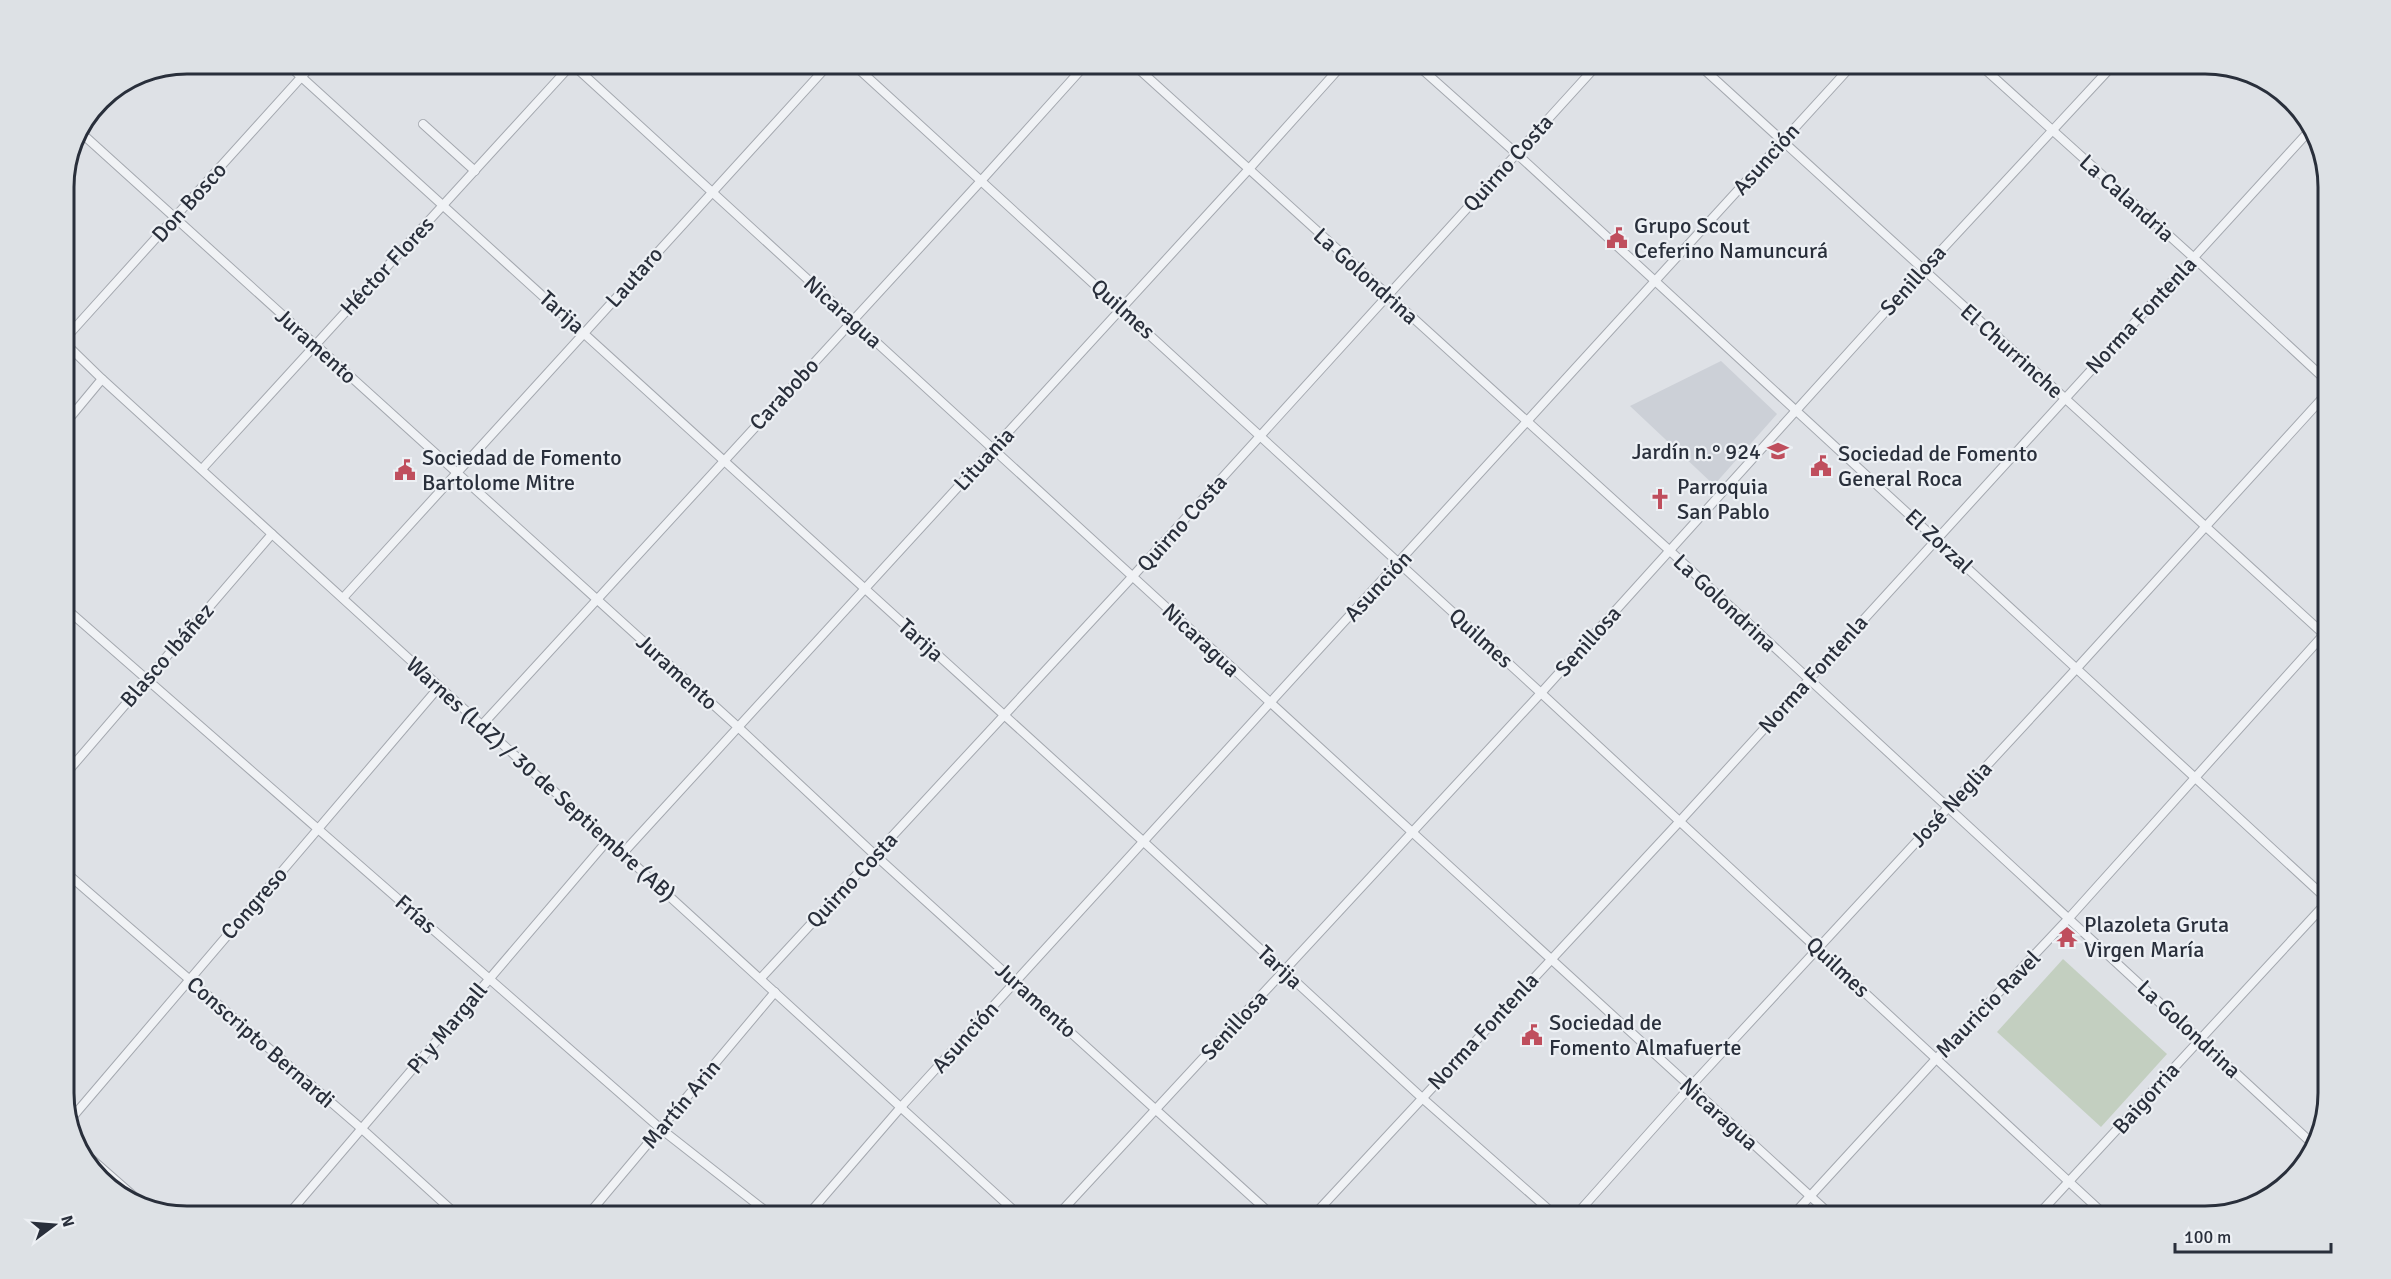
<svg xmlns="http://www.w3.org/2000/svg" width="2391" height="1279" viewBox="0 0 2391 1279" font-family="Signika,sans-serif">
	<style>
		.built { fill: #ccd0d7 }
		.green { fill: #c3cfc0 }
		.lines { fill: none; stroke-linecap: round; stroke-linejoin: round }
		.street-casing { stroke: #a4a8af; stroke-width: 10 }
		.street { stroke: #f0f2f5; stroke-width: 8 }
		.labels { text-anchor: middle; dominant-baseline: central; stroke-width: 4.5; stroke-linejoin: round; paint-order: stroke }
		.street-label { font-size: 22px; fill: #292f3b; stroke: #edf0f4 }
		.poi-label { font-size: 22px; fill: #292f3b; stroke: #edf0f4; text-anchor: start }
		.rim { fill: none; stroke: #292f3b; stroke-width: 3 }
	</style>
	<rect width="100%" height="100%" fill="#dee1e6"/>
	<path class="built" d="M1721 361 1777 414 1714 485 1630 406Z"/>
	<path class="green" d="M2063 959 2167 1054 2101 1127 1997 1032Z"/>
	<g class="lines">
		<defs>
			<g id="street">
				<path d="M286 63 1145 843 1421 1097 1556 1216"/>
				<path d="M571 63 1832 1216"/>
				<path d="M852 63 1541 693 2106 1216"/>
				<path d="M1132 63 1669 550 2315 1146"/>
				<path d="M1415 63 1517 154 2328 900"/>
				<path d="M1697 63 2328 638"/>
				<path d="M1978 63 2194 258 2328 382"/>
				<path d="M423 124 475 171"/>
				<path d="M78 130 738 727 875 855 1273 1216"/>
				<path d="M63 341 102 379 1020 1216"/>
				<path d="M63 341 314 63"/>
				<path d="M63 426 102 379"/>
				<path d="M202 469 573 63"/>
				<path d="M343 598 830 63"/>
				<path d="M63 606 661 1129 772 1216"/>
				<path d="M481 726 980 182 1087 63"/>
				<path d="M63 777 272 534"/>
				<path d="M623 853 1249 169 1344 63"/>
				<path d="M63 870 362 1129 458 1216"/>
				<path d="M761 978 1133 576 1599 63"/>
				<path d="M70 1120 439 687"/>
				<path d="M80 1149 145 1206"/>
				<path d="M287 1216 608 840"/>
				<path d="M587 1216 775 992"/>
				<path d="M807 1216 901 1107 1854 63"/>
				<path d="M1057 1216 1541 693 1923 270 2115 63"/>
				<path d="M1313 1216 1680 821 2311 129"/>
				<path d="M1575 1216 1690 1087 2077 668 2328 392"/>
				<path d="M1792 1216 1936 1059 2069 918 2326 632"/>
				<path d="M2037 1216 2328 901"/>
			</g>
		</defs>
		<use href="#street" class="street-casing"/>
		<use href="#street" class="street"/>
	</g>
	<defs>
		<symbol id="civic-bare" viewBox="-9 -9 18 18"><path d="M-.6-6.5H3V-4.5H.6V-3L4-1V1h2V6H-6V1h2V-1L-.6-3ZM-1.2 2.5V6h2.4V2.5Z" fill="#bf4e5d" stroke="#edf0f4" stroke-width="2.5" paint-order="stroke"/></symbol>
		<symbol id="school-bare" viewBox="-9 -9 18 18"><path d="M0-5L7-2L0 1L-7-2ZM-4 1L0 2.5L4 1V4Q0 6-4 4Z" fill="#bf4e5d" stroke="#edf0f4" stroke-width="2.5" paint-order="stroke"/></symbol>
		<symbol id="church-bare" viewBox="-9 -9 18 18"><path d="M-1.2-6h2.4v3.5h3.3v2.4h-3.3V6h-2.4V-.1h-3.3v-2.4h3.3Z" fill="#bf4e5d" stroke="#edf0f4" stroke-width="2.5" paint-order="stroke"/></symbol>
		<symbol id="temple-bare" viewBox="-9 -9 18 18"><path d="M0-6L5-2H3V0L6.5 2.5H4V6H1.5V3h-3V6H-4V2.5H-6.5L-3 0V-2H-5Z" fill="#bf4e5d" stroke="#edf0f4" stroke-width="2.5" paint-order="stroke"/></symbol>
	</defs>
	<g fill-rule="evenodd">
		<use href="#civic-bare" x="1602" y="223" width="30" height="30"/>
		<use href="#school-bare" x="1763" y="436" width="30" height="30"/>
		<use href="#civic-bare" x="1806" y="451" width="30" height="30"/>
		<use href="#civic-bare" x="390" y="455" width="30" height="30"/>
		<use href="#church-bare" x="1645" y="484" width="30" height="30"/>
		<use href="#temple-bare" x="2052" y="922" width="30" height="30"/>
		<use href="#civic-bare" x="1517" y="1020" width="30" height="30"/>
	</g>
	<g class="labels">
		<g class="street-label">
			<text transform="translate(1766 159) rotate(-48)">Asunción</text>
			<text transform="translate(1508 163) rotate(-48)">Quirno Costa</text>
			<text transform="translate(2127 198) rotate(42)">La Calandria</text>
			<text transform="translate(189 202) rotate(-48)">Don Bosco</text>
			<text transform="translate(387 266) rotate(-47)">Héctor Flores</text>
			<text transform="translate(1366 276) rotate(42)">La Golondrina</text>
			<text transform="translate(634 277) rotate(-48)">Lautaro</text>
			<text transform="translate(1913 280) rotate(-48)">Senillosa</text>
			<text transform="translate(1123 309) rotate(42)">Quilmes</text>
			<text transform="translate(562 312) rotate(42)">Tarija</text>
			<text transform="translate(843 312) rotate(42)">Nicaragua</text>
			<text transform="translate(2141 315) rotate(-47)">Norma Fontenla</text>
			<text transform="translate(316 346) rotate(42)">Juramento</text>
			<text transform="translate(2012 351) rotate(42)">El Churrinche</text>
			<text transform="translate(784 394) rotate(-47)">Carabobo</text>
			<text transform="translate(984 459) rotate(-47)">Lituania</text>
			<text transform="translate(1182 523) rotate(-48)">Quirno Costa</text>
			<text transform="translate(1939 541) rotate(43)">El Zorzal</text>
			<text transform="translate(1378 586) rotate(-47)">Asunción</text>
			<text transform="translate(1725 603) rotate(43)">La Golondrina</text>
			<text transform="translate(1481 638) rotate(42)">Quilmes</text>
			<text transform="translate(921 640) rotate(42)">Tarija</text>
			<text transform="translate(1201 640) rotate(43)">Nicaragua</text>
			<text transform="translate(1588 641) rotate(-48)">Senillosa</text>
			<text transform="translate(167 655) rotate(-49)">Blasco Ibáñez</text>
			<text transform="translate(677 672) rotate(42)">Juramento</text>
			<text transform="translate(1813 674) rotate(-48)">Norma Fontenla</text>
			<text transform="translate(541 779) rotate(42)">Warnes (LdZ) / 30 de Septiembre (AB)</text>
			<text transform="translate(1951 804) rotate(-47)">José Neglia</text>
			<text transform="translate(852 880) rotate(-47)">Quirno Costa</text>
			<text transform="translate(254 903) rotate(-49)">Congreso</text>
			<text transform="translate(416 914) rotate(41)">Frías</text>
			<text transform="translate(1280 967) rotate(43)">Tarija</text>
			<text transform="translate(1838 967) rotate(43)">Quilmes</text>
			<text transform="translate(1036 1000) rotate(42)">Juramento</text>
			<text transform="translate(1988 1004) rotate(-46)">Mauricio Ravel</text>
			<text transform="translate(1234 1025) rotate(-47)">Senillosa</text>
			<text transform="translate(447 1028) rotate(-50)">Pi y Margall</text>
			<text transform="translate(2189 1029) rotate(43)">La Golondrina</text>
			<text transform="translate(1483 1031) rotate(-47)">Norma Fontenla</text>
			<text transform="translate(965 1037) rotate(-48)">Asunción</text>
			<text transform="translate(261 1042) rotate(41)">Conscripto Bernardi</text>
			<text transform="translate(2146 1098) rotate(-48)">Baigorria</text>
			<text transform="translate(681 1104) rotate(-50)">Martín Arin</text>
			<text transform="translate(1719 1114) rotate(42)">Nicaragua</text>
		</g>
		<g class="poi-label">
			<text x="1634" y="225">Grupo Scout<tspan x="1634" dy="25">Ceferino Namuncurá</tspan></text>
			<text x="1761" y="451" text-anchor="end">Jardín n.° 924</text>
			<text x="1838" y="453">Sociedad de Fomento<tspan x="1838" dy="25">General Roca</tspan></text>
			<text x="422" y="457">Sociedad de Fomento<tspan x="422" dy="25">Bartolome Mitre</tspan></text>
			<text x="1677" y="486">Parroquia<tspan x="1677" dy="25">San Pablo</tspan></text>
			<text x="2084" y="924">Plazoleta Gruta<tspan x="2084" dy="25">Virgen María</tspan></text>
			<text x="1549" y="1022">Sociedad de<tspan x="1549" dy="25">Fomento Almafuerte</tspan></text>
		</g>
	</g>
	<path d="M0 0H2391V1279H0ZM187 74H2205A113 113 0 0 1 2318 187V1093A113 113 0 0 1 2205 1206H187A113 113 0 0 1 74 1093V187A113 113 0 0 1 187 74Z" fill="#dde1e5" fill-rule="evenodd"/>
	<path class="rim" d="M187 74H2205A113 113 0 0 1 2318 187V1093A113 113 0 0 1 2205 1206H187A113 113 0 0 1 74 1093V187A113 113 0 0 1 187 74Z"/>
	<g transform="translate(54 1225) rotate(74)" stroke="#edf0f4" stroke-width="4.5" paint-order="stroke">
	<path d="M0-4.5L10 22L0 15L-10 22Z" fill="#292f3b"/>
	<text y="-9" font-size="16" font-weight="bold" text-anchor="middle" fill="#292f3b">N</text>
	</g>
	<path d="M2175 1243v9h156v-9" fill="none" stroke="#292f3b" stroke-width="3"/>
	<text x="2184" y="1243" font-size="18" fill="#292f3b" stroke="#edf0f4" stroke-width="4.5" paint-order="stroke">100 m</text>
</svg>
